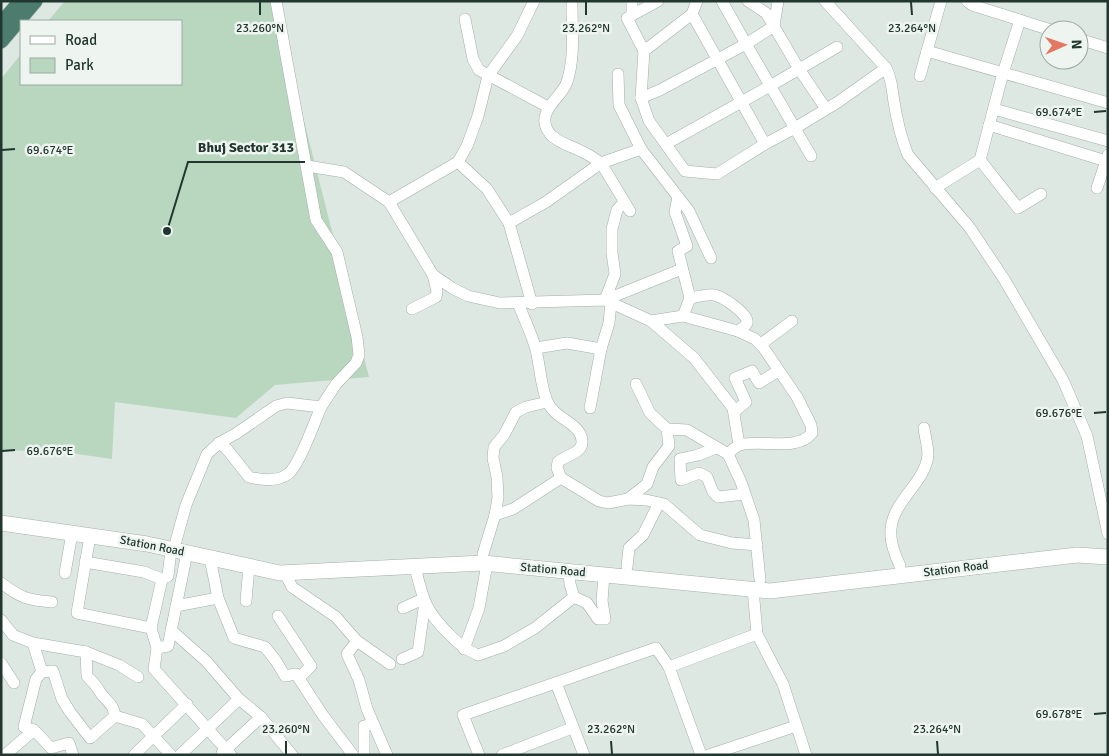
<svg xmlns="http://www.w3.org/2000/svg" width="1109" height="756" viewBox="0 0 1109 756" font-family="Signika,sans-serif">
	<style>
		.green { fill: #b9d7bf }
		.lines { fill: none; stroke-linecap: round; stroke-linejoin: round }
		.minor-casing { stroke: #a2afa9; stroke-width: 12 }
		.tertiary-casing { stroke: #a2afa9; stroke-width: 16 }
		.trunk-casing { stroke: #bcc3c1; stroke-width: 16 }
		.minor { stroke: #fff; stroke-width: 11 }
		.tertiary { stroke: #fff; stroke-width: 15 }
		.trunk { stroke: #4c7c6e; stroke-width: 15 }
		.ticks { fill: none; stroke: #21362f; stroke-width: 2 }
		.labels { text-anchor: middle; dominant-baseline: central; stroke-width: 5; stroke-linejoin: round; paint-order: stroke }
		.street-label { font-size: 12px; fill: #21362f; stroke: #eef5f1 }
		.ticks-label { font-size: 12px; text-anchor: middle; fill: #21362f; stroke: #eef5f1; stroke-width: 5; stroke-linejoin: round; paint-order: stroke }
		.leader { fill: none; stroke: #21362f; stroke-width: 2 }
		.callout-dot { fill: #21362f; stroke: #eef5f1; stroke-width: 2 }
		.callout-label { font-size: 14px; text-anchor: middle; font-weight: bold; fill: #21362f; stroke: #eef5f1; stroke-width: 5; stroke-linejoin: round; paint-order: stroke }
	</style>
	<rect width="100%" height="100%" fill="#dee8e3"/>
	<path class="green" d="M65 1H276L284 42 369 377 275 385 236 418 115 402 112 459 63 452 1 450V79L21 54V84H181V21H48Z"/>
	<g class="lines">
		<defs>
			<g id="minor">
				<path d="M697 1 692 14 644 51 641 98 649 121 685 171 717 174 765 144 795 128 838 102 886 68"/>
				<path d="M748 1 766 13 799 69 826 109"/>
				<path d="M778 1 774 26 746 44 811 156"/>
				<path d="M825 1 886 68C892 79 892 90 894 102 897 121 901 138 908 155L970 228 1004 279 1063 380 1087 436 1108 534"/>
				<path d="M967 1 972 5 1051 30"/>
				<path d="M572 5C572 30 575 58 567 82 562 98 532 113 551 135 559 143 571 146 581 151 588 154 595 159 601 163L641 149"/>
				<path d="M692 14 765 144"/>
				<path d="M632 15V1"/>
				<path d="M465 19 473 59 479 70 548 107"/>
				<path d="M1079 39 1108 48"/>
				<path d="M644 51 627 18 658 1"/>
				<path d="M927 51 1108 103"/>
				<path d="M618 74 619 105 641 149 689 211 711 258"/>
				<path d="M920 76 941 1"/>
				<path d="M641 98 660 90 746 44 722 1"/>
				<path d="M994 109 1108 141"/>
				<path d="M989 125 1106 161"/>
				<path d="M666 144 770 86 837 47"/>
				<path d="M980 160 1018 208 1041 194"/>
				<path d="M458 162 487 189 509 223 532 304"/>
				<path d="M307 166 344 172 389 202 433 275 452 288 468 296 500 303 605 300 651 321 694 358 733 408 739 445"/>
				<path d="M935 188 980 160 1003 73 1020 20"/>
				<path d="M1097 188 1108 155"/>
				<path d="M678 197 675 212 687 246 678 251 690 298 683 316"/>
				<path d="M389 202 458 162 467 146 478 116 488 76 517 36 534 1"/>
				<path d="M509 223 546 202 601 163 630 211"/>
				<path d="M690 298C697 297 707 294 714 295 722 296 750 315 747 323 746 326 741 329 738 331"/>
				<path d="M605 300 615 274 612 253V229L617 210 624 202"/>
				<path d="M605 300 682 269"/>
				<path d="M518 303C524 319 532 334 536 350 540 365 541 390 548 403 556 420 581 423 582 441 583 454 565 455 558 462L557 468 561 478 599 501 608 503 628 499 646 500 664 504 700 535 732 543 757 545"/>
				<path d="M412 309 436 297 437 291 433 275"/>
				<path d="M651 321 683 316 738 331 755 339 763 347 797 397 811 425 812 433C797 452 761 439 740 445 736 446 731 451 728 454"/>
				<path d="M761 344 792 321"/>
				<path d="M536 348 567 343 601 349"/>
				<path d="M590 408 601 349 609 323 611 303"/>
				<path d="M734 412 746 402 735 378 752 371 759 383 778 371"/>
				<path d="M667 429 687 430 728 454 741 482 754 520 760 580"/>
				<path d="M219 443 226 448 249 477C261 480 277 482 288 474 299 466 315 421 321 407"/>
				<path d="M716 448 698 455 680 459 681 480 699 473 707 477 713 492 718 497 745 494"/>
				<path d="M628 499 647 484 653 467 669 446 667 429 650 413 636 384"/>
				<path d="M495 515 513 509 561 478"/>
				<path d="M90 536 77 613 151 628"/>
				<path d="M176 541 186 505 207 454 219 443 237 433 276 406 287 403 321 407 336 384 356 363 359 355 357 337 337 252 316 220 276 1"/>
				<path d="M187 553 168 646 157 648 154 669 231 755"/>
				<path d="M483 554 495 515 498 498 497 477 493 458 494 447 504 435 516 412 526 407 547 402"/>
				<path d="M210 558 218 598 234 638 265 647 276 661 285 676 296 674 322 714 353 755"/>
				<path d="M85 562 144 572 162 579"/>
				<path d="M900 566C896 557 891 546 891 536 888 503 925 485 928 455 928 446 925 437 924 428"/>
				<path d="M415 567C423 599 425 611 450 635 460 645 465 649 478 655L504 646 535 628 574 597"/>
				<path d="M627 567 629 548 643 535 659 503"/>
				<path d="M569 571 570 584 574 597 587 603 598 619H605L602 601 604 575"/>
				<path d="M65 573 72 533"/>
				<path d="M285 573 292 587 336 617 357 641 390 664"/>
				<path d="M1 583C21 598 27 600 52 602"/>
				<path d="M753 589 757 634 783 684 806 755"/>
				<path d="M246 601 249 566"/>
				<path d="M176 606 218 598"/>
				<path d="M403 608 423 599"/>
				<path d="M278 616 311 666 299 678"/>
				<path d="M1 620 13 635 33 643 86 652 119 665 138 677"/>
				<path d="M171 630 206 661 239 699 261 717 292 755"/>
				<path d="M357 641 347 654 359 680 367 709 387 755"/>
				<path d="M33 643 42 672 36 679 24 727 34 730 51 748 69 743 73 755"/>
				<path d="M157 648 151 628 162 579 168 576 171 550"/>
				<path d="M464 649 479 608 487 564"/>
				<path d="M86 652 87 676C93 682 96 685 100 692 106 702 113 702 115 716"/>
				<path d="M402 659 418 652 425 602"/>
				<path d="M1 663 14 683"/>
				<path d="M669 667 757 634"/>
				<path d="M42 672 53 671 62 699 70 712 90 738 115 716"/>
				<path d="M556 683 584 755"/>
				<path d="M115 716 142 724 171 755"/>
				<path d="M222 753 261 717"/>
				<path d="M5 755 34 730"/>
				<path d="M134 755 187 704"/>
				<path d="M180 755 239 699"/>
				<path d="M364 755V726L373 724"/>
				<path d="M479 755 463 715 656 648 669 667 701 755"/>
				<path d="M502 755 572 728"/>
				<path d="M709 755 796 726"/>
			</g>
			<path id="tertiary" d="M1 523 147 544 280 573 483 563 770 591 1077 555 1108 557"/>
			<g id="trunk">
				<path d="M1 24 21 1"/>
				<path d="M1 41 35 1"/>
			</g>
		</defs>
		<use href="#minor" class="minor-casing"/>
		<use href="#tertiary" class="tertiary-casing"/>
		<use href="#trunk" class="trunk-casing"/>
		<use href="#minor" class="minor"/>
		<use href="#tertiary" class="tertiary"/>
		<use href="#trunk" class="trunk"/>
	</g>
	<path class="ticks" d="M260 2V15M586 2V15M911 2 912 15M1094 112 1106 111M2 150 15 149M1094 413 1106 412M2 451 15 450M1094 714 1106 713M286 741V754M611 741 612 754M937 741 938 754"/>
	<g class="labels">
		<g class="street-label">
			<text transform="translate(152 546) rotate(11)">Station Road</text>
			<text transform="translate(956 569) rotate(-7)">Station Road</text>
			<text transform="translate(553 570) rotate(5)">Station Road</text>
		</g>
	</g>
	<g class="ticks-label">
		<text x="260" y="32">23.260°N</text>
		<text x="586" y="32">23.262°N</text>
		<text x="912" y="32">23.264°N</text>
		<text x="1059" y="116">69.674°E</text>
		<text x="50" y="154">69.674°E</text>
		<text x="1059" y="417">69.676°E</text>
		<text x="50" y="455">69.676°E</text>
		<text x="1059" y="718">69.678°E</text>
		<text x="286" y="733">23.260°N</text>
		<text x="611" y="733">23.262°N</text>
		<text x="937" y="733">23.264°N</text>
	</g>
	<path class="leader" d="M167 231L188 162H305"/>
	<circle class="callout-dot" cx="167" cy="231" r="5"/>
	<g class="callout-label">
		<text x="246" y="152">Bhuj Sector 313</text>
	</g>
	<rect width="1109" height="756" fill="none" stroke="#21362f" stroke-width="5"/>
	<rect x="20" y="20" width="162" height="65" fill="#eef5f1" stroke="#9ca9a3"/>
	<rect x="30" y="36" width="25" height="8" fill="#ffffff" stroke="#9ca9a3"/>
	<text x="65" y="45" font-size="15" fill="#21362f">Road</text>
	<rect x="30" y="58" width="25" height="15" fill="#b9d7bf" stroke="#9ca9a3"/>
	<text x="65" y="70" font-size="15" fill="#21362f">Park</text>
	<g transform="translate(1064 45) rotate(88)"><circle r="24" fill="#eef5f1" stroke="#9ca9a3"/>
	<path d="M0-4L9 19L0 12L-9 19Z" fill="#e37761"/>
	<text y="-8" font-size="14" font-weight="bold" text-anchor="middle" fill="#21362f">N</text>
	</g>
</svg>
